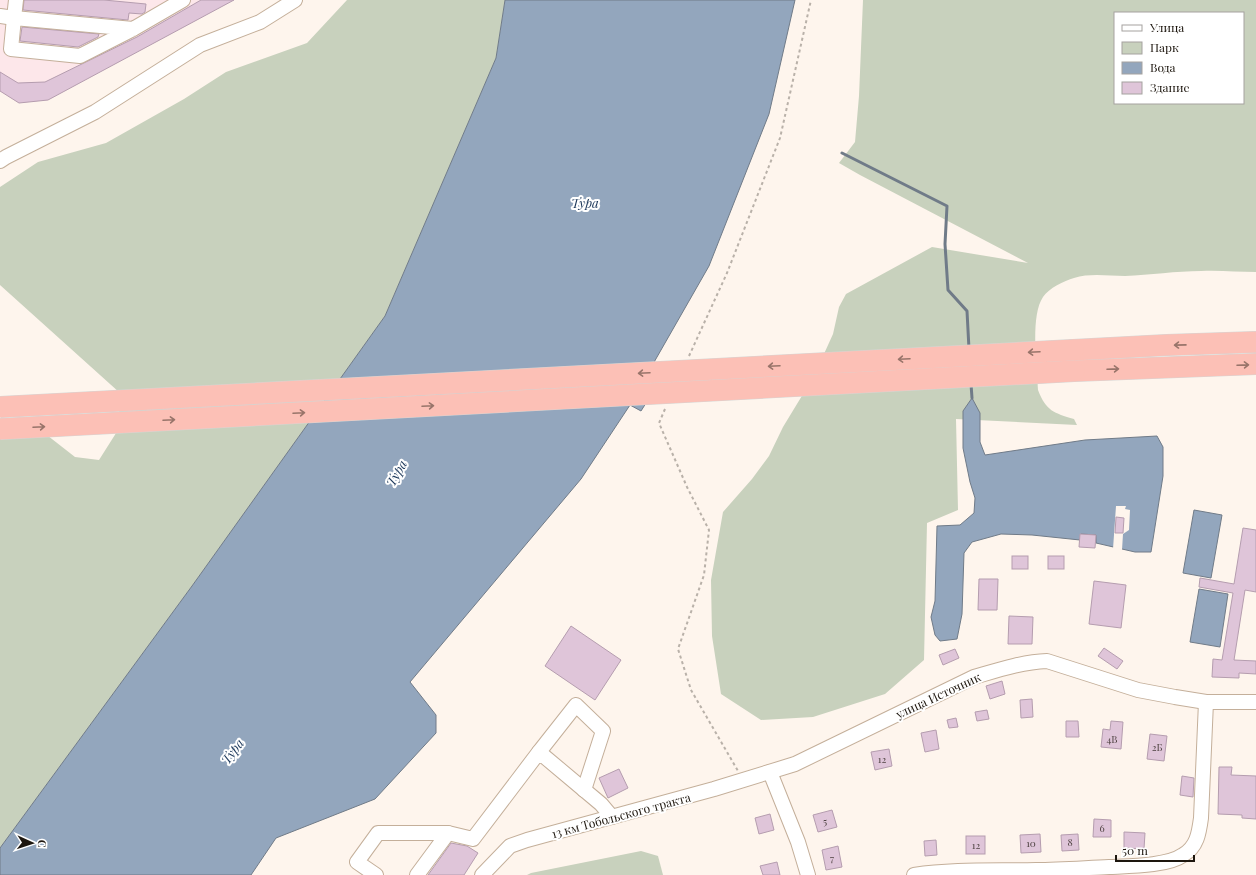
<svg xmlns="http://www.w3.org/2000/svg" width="1256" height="875" viewBox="0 0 1256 875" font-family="'Playfair Display',serif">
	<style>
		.industrial { fill: #fde7ea }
		.green { fill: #c8d1bd; fill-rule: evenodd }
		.water { fill: #93a6bd; stroke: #707b88 }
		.pier { fill: #fef5ed }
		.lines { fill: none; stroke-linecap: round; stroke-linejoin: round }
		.stream { stroke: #707b88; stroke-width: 3 }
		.building { fill: #dfc5d9; stroke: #b59daf }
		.minor-casing { stroke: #c4af9a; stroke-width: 16 }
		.highway-casing { stroke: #d6d5d4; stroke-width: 22 }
		.path { stroke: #b9b1a9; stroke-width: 2; stroke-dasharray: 3 3; stroke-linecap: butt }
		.minor { stroke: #fff; stroke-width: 14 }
		.highway { stroke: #fcc0b6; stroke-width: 21 }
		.highway-bridge-casing { stroke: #d6d5d4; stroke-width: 22; stroke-linecap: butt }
		.highway-bridge { stroke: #fcc0b6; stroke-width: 21 }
		.oneway { stroke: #98746a }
		.labels { text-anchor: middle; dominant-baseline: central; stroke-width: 4; stroke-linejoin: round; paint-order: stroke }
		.number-label { font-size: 10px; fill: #4e4241 }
		.street-label { font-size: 12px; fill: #1d160e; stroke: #fff }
		.water-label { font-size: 13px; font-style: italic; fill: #1a3659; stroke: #fff }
	</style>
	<rect width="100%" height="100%" fill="#fef5ed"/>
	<path class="industrial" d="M0 0H234L48 100 19 103 0 91Z"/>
	<g class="green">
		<path d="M347 0H505L496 58 385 316 192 586 0 848V435L43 432 75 457 99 460 118 430 120 393 0 285V187L38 162 106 143 184 99 226 72 307 43Z"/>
		<path d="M863 0H1256V272C1238 272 1219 270 1201 271 1176 271 1150 275 1125 276 1108 276 1090 273 1074 278 1064 281 1049 288 1043 297 1030 316 1037 367 1038 390 1046 411 1054 413 1074 419L1077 425 956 419 958 510 927 523 924 660 885 694 813 717 761 720 721 694 712 636 711 580 723 512 752 479 769 456 783 427 814 376 833 334 839 307 846 294 932 247 1028 263 860 175 839 163 855 142 859 96ZM1115 13H1243V103H1115Z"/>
		<path d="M641 851 658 856 663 875H527L531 873Z"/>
	</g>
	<g class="water">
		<path d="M505 0H795L769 114 709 266 641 385 653 392 641 411 630 405 581 479 410 682 436 715V733L375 799 276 838 251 875H0V848L192 586 385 316 496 58Z"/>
		<path d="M972 398 980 413V442L985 455 1085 440 1157 436 1163 447V476L1151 552H1135L1096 543V535L1081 534 1080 540 1032 535 1001 534 972 542 964 553 962 614 957 639 940 641 935 635 931 617 935 601 937 526 960 525 974 513 975 498 970 482 963 448V411Z"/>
		<path d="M1194 510 1222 515 1211 578 1183 573Z"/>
		<path d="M1199 589 1228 594 1220 647 1190 642Z"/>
	</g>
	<path class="pier" d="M1116 506H1126L1125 509 1130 510 1129 530 1123 534 1122 550 1113 549Z"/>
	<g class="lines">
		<g class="stream">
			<path d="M842 153 947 206 945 244 948 290 967 311 969 349"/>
			<path d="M971 384 972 398"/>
		</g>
	</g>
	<g class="building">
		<path d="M24 0H104L146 4 145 12 142 14 129 13 128 20 23 10Z"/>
		<path d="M201 0H234L48 100 19 103 0 91V72L18 83 45 82 137 37Z"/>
		<path d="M22 27 99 34 98 37 78 47 20 41Z"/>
		<path d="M1116 517 1124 518 1123 533H1115Z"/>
		<path d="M1243 528 1256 530V592L1245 590 1234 660 1256 661V674L1239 673V678L1212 677 1213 659 1222 660 1233 593 1199 587 1200 578 1234 584Z"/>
		<path d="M1080 534 1096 535 1095 548 1079 547Z"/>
		<rect x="1012" y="556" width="16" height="13"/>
		<rect x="1048" y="556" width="16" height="13"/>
		<path d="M979 579H998L997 610H978Z"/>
		<path d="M1094 581 1126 585 1121 628 1089 624Z"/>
		<path d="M1009 616 1033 617 1032 644H1008Z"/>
		<path d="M571 626 621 660 595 700 545 666Z"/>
		<path d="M1104 648 1123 661 1117 669 1098 656Z"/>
		<path d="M955 649 959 658 943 665 939 655Z"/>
		<path d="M1002 681 1005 694 990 699 986 686Z"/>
		<path d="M1032 699 1033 717 1021 718 1020 700Z"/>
		<path d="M987 710 989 719 977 721 975 712Z"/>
		<path d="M956 718 958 727 949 728 947 720Z"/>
		<path d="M1066 721H1078L1079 737H1066Z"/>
		<path d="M1111 721 1123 722 1121 749 1101 747 1103 729 1110 730Z"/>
		<path d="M936 730 939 749 925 752 921 733Z"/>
		<path d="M1150 734 1167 736 1164 761 1147 759Z"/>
		<path d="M889 749 892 766 875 770 871 752Z"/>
		<path d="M1219 767H1232L1231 775 1256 776V819L1242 818V815L1218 814Z"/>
		<path d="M619 769 628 788 608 798 599 778Z"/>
		<path d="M1182 776 1194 778 1193 797 1180 795Z"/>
		<path d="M832 810 837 827 818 832 813 815Z"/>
		<path d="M770 814 774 830 759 834 755 818Z"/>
		<path d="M1094 819 1111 820V837H1093Z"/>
		<path d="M1124 832 1145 833 1144 849 1124 848Z"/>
		<path d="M1040 834 1041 852 1021 853 1020 835Z"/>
		<path d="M1078 834 1079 850 1062 851 1061 835Z"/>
		<rect x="966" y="836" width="19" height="18"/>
		<path d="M936 840 937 855 925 856 924 841Z"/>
		<path d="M451 843 467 846 478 853 464 875H428Z"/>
		<path d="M838 846 842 867 826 870 822 850Z"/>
		<path d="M777 862 780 875H763L760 866Z"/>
	</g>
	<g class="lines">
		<defs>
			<g id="minor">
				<path d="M0 16 14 18 16 0"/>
				<path d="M133 29 14 18 11 49 80 56 133 29 183 0"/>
				<path d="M0 161 6 157 95 112 200 45 260 22 295 0"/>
				<path d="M539 752 576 705 603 731 584 790"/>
				<path d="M770 772 798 842 808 875"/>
				<path d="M376 875 357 862 378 833H448L473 839 539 752 601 804 612 817"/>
				<path d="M417 875 448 833"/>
				<path d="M482 875 510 846 527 840 714 789 795 764 974 677C998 670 1022 662 1047 661L1138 690 1175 697 1206 702H1256"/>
				<path d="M914 875C954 869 995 871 1036 870 1060 870 1085 868 1109 867 1129 866 1168 866 1183 855 1197 847 1199 833 1201 818L1206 702"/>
			</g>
			<g id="highway">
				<path d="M1073 350 1167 345 1256 342"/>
				<path d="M1074 371 1256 364"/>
			</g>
		</defs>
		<use href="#minor" class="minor-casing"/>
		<use href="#highway" class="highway-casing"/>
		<g class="path">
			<path d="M689 356 727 273 780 138 811 0"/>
			<path d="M665 409 659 423 687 487 709 530 704 575 678 649 691 690 738 771"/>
		</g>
		<use href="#minor" class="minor"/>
		<use href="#highway" class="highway"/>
		<defs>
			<g id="highway-bridge">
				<path d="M0 407 1073 350"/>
				<path d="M0 429 1074 371"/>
			</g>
		</defs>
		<use href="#highway-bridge" class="highway-bridge-casing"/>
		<use href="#highway-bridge" class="highway-bridge"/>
	</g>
	<defs><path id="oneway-shaft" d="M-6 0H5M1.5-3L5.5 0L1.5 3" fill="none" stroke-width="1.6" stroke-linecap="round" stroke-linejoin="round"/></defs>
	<g class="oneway">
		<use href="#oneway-shaft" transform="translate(1180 345) rotate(179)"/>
		<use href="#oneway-shaft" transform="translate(1034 352) rotate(177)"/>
		<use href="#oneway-shaft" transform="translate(904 359) rotate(177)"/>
		<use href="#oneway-shaft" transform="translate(1243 365) rotate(-2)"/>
		<use href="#oneway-shaft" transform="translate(774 366) rotate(177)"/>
		<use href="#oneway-shaft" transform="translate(1113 369) rotate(-2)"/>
		<use href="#oneway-shaft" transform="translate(644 373) rotate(177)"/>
		<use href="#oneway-shaft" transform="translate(428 406) rotate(-3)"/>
		<use href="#oneway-shaft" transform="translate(299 413) rotate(-3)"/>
		<use href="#oneway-shaft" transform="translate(169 420) rotate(-3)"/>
		<use href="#oneway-shaft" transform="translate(39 427) rotate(-3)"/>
	</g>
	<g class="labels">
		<g class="number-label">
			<text x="1112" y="739">4В</text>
			<text x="1157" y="747">2Б</text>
			<text x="882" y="759">12</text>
			<text x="825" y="821">5</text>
			<text x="1102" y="828">6</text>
			<text x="1070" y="842">8</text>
			<text x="1031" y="843">10</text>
			<text x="976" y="845">12</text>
			<text x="832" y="858">7</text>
		</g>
		<g class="street-label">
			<text transform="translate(938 695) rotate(-25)">улица Источник</text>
			<text transform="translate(621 815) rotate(-15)">13 км Тобольского тракта</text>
		</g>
		<g class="water-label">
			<text x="585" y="202">Тура</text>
			<text transform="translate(396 473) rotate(-60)">Тура</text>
			<text transform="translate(232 751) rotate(-53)">Тура</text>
		</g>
	</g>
	<rect x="1114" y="12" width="130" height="92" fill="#ffffff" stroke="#a5a29f"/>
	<rect x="1122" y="25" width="20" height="6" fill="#ffffff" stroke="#a5a29f"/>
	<text x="1150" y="32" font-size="12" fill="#1d160e">Улица</text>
	<rect x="1122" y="42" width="20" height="12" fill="#c8d1bd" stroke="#a5a29f"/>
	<text x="1150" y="52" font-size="12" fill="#1d160e">Парк</text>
	<rect x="1122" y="62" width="20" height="12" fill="#93a6bd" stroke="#a5a29f"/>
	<text x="1150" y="72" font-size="12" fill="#1d160e">Вода</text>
	<rect x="1122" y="82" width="20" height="12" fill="#dfc5d9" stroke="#a5a29f"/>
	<text x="1150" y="92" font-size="12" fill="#1d160e">Здание</text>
	<g transform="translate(32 843) rotate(93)" stroke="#ffffff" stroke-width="3" paint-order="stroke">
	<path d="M0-3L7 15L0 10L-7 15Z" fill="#1d160e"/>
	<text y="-6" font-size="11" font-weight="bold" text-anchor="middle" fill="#1d160e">С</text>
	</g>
	<path d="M1116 855v6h78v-6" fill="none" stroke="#1d160e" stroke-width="2"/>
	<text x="1122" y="855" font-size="12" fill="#1d160e" stroke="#ffffff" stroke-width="3" paint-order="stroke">50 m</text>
</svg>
